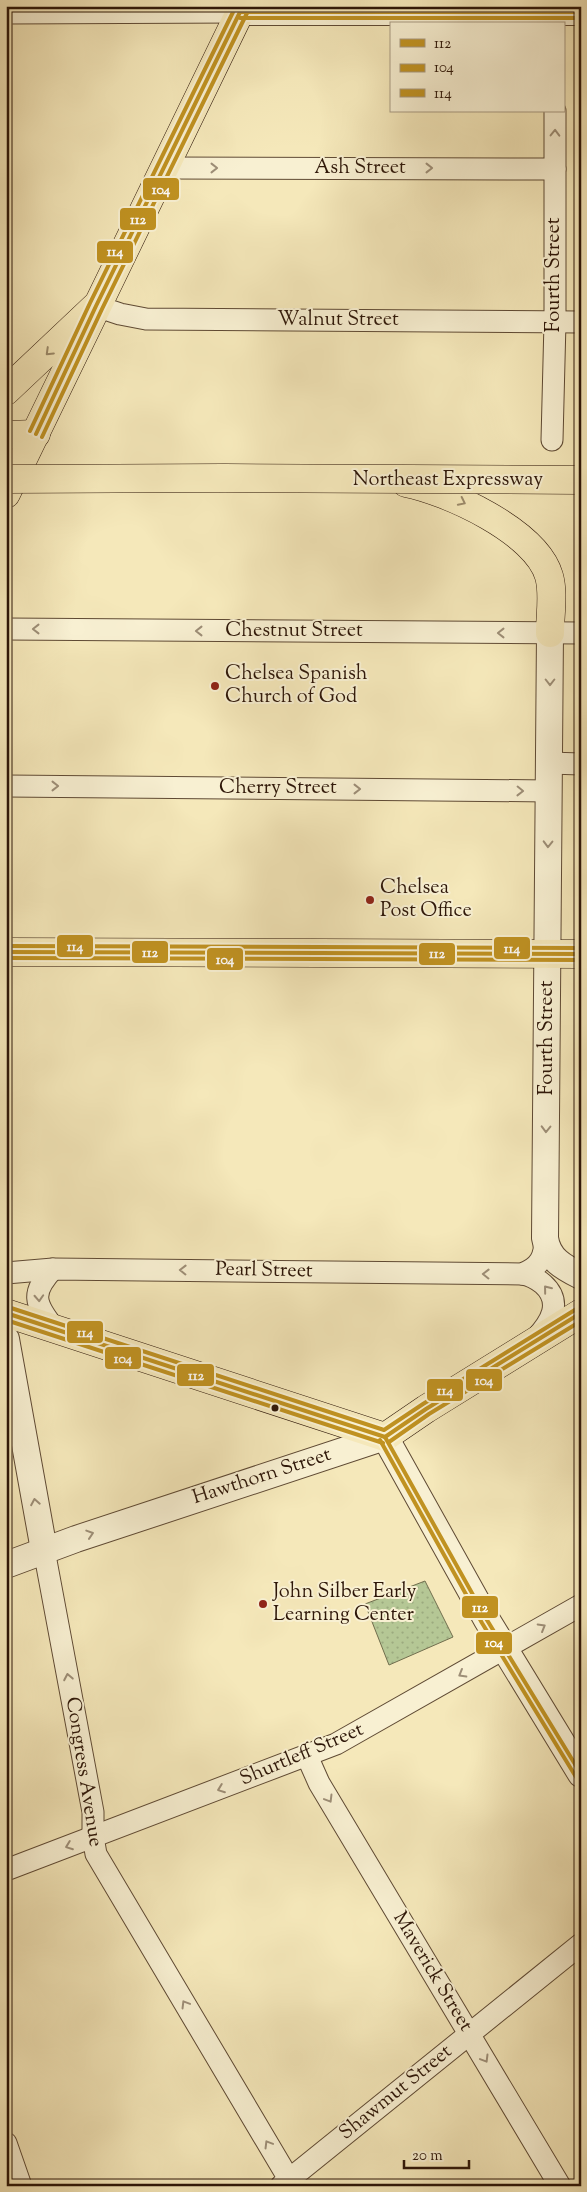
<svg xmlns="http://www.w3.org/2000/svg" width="587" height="2192" viewBox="0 0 587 2192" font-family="'Sorts Mill Goudy',serif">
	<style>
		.park { fill: url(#park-dots); stroke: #716e4e }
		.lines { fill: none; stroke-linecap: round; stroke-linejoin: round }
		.minor-casing { stroke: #5f4a34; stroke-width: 23 }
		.tertiary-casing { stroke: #5f4a34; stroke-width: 28 }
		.primary-casing { stroke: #2d1608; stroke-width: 29 }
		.motorway-casing { stroke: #2d1608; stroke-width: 29 }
		.minor { stroke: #f8f0d2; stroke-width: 21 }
		.tertiary { stroke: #f8f0d2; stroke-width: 26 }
		.primary { stroke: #f5e8ba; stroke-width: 28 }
		.motorway { stroke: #f5e8ba; stroke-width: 28 }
		.motorway-bridge-casing { stroke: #2d1608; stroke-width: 29; stroke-linecap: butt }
		.motorway-bridge { stroke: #f5e8ba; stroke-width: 28 }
		.bus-1-casing { stroke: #f8f0d2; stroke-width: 8 }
		.bus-2-casing { stroke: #f8f0d2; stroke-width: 8 }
		.bus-3-casing { stroke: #f8f0d2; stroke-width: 8 }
		.bus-1 { stroke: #c09221; stroke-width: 4 }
		.bus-2 { stroke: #c09221; stroke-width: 4 }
		.bus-3 { stroke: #c09221; stroke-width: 4 }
		.oneway { stroke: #9d8e77 }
		.oneway2 { stroke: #9b8a6a }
		.poi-dot { fill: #8f2418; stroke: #f8f0d2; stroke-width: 2 }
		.bus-dot { fill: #2d1608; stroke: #f8f0d2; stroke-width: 2 }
		.labels { text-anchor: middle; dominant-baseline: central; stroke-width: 4; stroke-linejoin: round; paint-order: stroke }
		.street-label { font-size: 20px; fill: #2d1608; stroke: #f8f0d2 }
		.poi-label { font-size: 20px; fill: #2d1608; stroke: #f8f0d2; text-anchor: start }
		.line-badge { stroke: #f8f0d2; stroke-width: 2 }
		.badge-label { font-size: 14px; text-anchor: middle; font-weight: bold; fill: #fff }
	</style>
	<defs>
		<pattern id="park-dots" width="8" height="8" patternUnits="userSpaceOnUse" patternTransform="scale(1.25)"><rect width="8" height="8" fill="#b5c795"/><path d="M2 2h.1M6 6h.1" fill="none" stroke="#9caa7f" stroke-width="1.8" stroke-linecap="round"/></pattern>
	</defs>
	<rect width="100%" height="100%" fill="#f5e8ba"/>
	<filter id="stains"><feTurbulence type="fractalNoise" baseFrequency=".004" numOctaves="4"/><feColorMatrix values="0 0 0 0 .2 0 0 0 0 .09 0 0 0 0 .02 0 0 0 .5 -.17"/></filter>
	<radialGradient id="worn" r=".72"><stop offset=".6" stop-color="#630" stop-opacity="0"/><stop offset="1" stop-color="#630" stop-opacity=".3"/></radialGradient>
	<path class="park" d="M425 1581 453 1637 389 1665 365 1604Z"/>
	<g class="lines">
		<defs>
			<g id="minor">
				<path d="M6 13 240 12"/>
				<path d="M165 168 555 169"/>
				<path d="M96 306 120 314 146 319 581 322"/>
				<path d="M552 440 555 322V111"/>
				<path d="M6 629 581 633"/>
				<path d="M549 763 581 764"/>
				<path d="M6 786 549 791"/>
				<path d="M53 1269C31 1293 34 1303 54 1328"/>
				<path d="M6 1273 53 1269 522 1274C540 1267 545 1257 545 1238"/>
				<path d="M522 1274C530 1275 537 1279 543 1284 563 1302 551 1322 536 1338"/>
				<path d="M44 1550 93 1812V1837L96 1854 293 2186"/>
				<path d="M307 1756 319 1783 560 2186"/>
				<path d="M6 1870 336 1744 581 1605"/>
				<path d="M6 2143 21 2186"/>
				<path d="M281 2186 581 1944"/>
			</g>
			<g id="tertiary">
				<path d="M240 12H581"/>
				<path d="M550 633 545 1238C548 1259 563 1267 581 1276"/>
				<path d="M6 1339 44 1550"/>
				<path d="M6 1565 76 1539 385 1437 487 1620 581 1774"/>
			</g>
			<g id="primary">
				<path d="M6 494 243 6"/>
				<path d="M6 952 581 954"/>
				<path d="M6 1313 385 1437 426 1409 581 1313"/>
			</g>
			<g id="motorway">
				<path d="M6 391 96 306"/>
				<path d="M6 435 36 434"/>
				<path d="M406 483C447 491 536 531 549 576 554 593 550 615 550 633"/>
			</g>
		</defs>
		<use href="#minor" class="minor-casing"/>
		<use href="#tertiary" class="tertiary-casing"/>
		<use href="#primary" class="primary-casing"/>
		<use href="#motorway" class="motorway-casing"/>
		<use href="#minor" class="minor"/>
		<use href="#tertiary" class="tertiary"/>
		<use href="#primary" class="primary"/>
		<use href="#motorway" class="motorway"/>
		<defs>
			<path id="motorway-bridge" d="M6 479 225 478 581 480"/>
		</defs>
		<use href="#motorway-bridge" class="motorway-bridge-casing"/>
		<use href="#motorway-bridge" class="motorway-bridge"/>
		<defs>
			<g id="bus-1">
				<path d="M240 12H581"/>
				<path d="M36 434 96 306 243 6"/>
				<path d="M6 952 581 954"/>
				<path d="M6 1313 385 1437"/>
				<path d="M385 1437 487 1620 581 1774"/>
				<path d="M385 1437 426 1409 581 1313"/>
			</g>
			<g id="bus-2">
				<path d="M240 18H581"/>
				<path d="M42 437 102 309 249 9"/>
				<path d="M6 958 581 960"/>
				<path d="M6 1320 383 1443"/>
				<path d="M380 1440 482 1623 576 1777"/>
				<path d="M389 1442 429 1414 581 1321"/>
			</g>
			<g id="bus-3">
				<path d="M30 431 90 303 236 6"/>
				<path d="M6 946 581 948"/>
				<path d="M8 1307 384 1430 423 1404 578 1308"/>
			</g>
		</defs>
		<use href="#bus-1" class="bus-1-casing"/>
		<use href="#bus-2" class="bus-2-casing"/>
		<use href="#bus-3" class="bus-3-casing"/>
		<use href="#bus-1" class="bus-1"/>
		<use href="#bus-2" class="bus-2"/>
		<use href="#bus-3" class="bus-3"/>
	</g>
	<defs><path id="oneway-chevron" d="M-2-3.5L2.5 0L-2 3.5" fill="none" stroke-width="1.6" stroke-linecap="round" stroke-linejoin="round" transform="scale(1.25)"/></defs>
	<g class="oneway">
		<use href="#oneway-chevron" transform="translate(555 133) rotate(-89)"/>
		<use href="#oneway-chevron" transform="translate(214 168)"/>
		<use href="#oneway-chevron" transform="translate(429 168)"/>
		<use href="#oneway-chevron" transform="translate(36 629) rotate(-180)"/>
		<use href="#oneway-chevron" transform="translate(199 631) rotate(-180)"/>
		<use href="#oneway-chevron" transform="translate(501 633) rotate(-180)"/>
		<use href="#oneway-chevron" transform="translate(550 682) rotate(90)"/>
		<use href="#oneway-chevron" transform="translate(55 786)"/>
		<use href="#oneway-chevron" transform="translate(357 789)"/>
		<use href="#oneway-chevron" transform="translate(520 791) rotate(1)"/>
		<use href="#oneway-chevron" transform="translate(548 844) rotate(91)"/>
		<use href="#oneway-chevron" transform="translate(546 1129) rotate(91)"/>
		<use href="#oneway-chevron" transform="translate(183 1270) rotate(-179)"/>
		<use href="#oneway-chevron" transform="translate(486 1274) rotate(-179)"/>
		<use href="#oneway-chevron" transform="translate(547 1289) rotate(-129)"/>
		<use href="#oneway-chevron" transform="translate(39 1298) rotate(87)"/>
		<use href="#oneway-chevron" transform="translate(35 1502) rotate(-100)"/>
		<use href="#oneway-chevron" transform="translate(90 1534) rotate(-18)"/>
		<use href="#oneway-chevron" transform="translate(542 1627) rotate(-30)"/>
		<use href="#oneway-chevron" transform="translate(462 1674) rotate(150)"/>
		<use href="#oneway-chevron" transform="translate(68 1677) rotate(-101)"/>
		<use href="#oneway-chevron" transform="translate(221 1789) rotate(159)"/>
		<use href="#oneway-chevron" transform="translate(329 1799) rotate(59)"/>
		<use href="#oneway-chevron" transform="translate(69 1846) rotate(159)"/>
		<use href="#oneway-chevron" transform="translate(185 2004) rotate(-121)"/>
		<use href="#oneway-chevron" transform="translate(485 2059) rotate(59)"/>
		<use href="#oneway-chevron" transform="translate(268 2144) rotate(-121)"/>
	</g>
	<g class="oneway2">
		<use href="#oneway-chevron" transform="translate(49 352) rotate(136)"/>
		<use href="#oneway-chevron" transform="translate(462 502) rotate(26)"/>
	</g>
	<g class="poi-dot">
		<circle cx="215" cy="686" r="5"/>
		<circle cx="370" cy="900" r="5"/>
		<circle cx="263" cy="1604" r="5"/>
	</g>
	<circle class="bus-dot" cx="275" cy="1408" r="4.5"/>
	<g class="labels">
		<g class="street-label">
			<text x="360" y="168">Ash Street</text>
			<text transform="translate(554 275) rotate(-90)">Fourth Street</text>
			<text x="338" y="320">Walnut Street</text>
			<text x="448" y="480">Northeast Expressway</text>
			<text x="294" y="631">Chestnut Street</text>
			<text x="278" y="788">Cherry Street</text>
			<text transform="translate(547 1038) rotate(-90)">Fourth Street</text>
			<text transform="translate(264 1271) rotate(1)">Pearl Street</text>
			<text transform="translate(262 1477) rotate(-18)">Hawthorn Street</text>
			<text transform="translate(302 1755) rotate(-23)">Shurtleff Street</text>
			<text transform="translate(83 1772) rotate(81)">Congress Avenue</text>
			<text transform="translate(432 1972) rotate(59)">Maverick Street</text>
			<text transform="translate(396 2093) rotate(-39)">Shawmut Street</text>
		</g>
		<g class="poi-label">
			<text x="225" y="674">Chelsea Spanish<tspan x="225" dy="23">Church of God</tspan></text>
			<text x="380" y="888">Chelsea<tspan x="380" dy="23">Post Office</tspan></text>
			<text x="273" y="1592">John Silber Early<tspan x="273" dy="23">Learning Center</tspan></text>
		</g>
	</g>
	<g class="line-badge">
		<rect x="142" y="177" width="38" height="24" rx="5" fill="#c09221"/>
		<rect x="119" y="207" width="38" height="24" rx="5" fill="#c09221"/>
		<rect x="96" y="240" width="38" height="24" rx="5" fill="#c09221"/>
		<rect x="56" y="934" width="38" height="24" rx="5" fill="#c09221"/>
		<rect x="493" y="936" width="38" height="24" rx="5" fill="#c09221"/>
		<rect x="131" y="940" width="38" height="24" rx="5" fill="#c09221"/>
		<rect x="418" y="942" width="38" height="24" rx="5" fill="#c09221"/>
		<rect x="206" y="947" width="38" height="24" rx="5" fill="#c09221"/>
		<rect x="66" y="1320" width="38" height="24" rx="5" fill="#c09221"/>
		<rect x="104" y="1346" width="38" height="24" rx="5" fill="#c09221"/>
		<rect x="176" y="1363" width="39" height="24" rx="5" fill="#c09221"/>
		<rect x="465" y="1368" width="38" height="24" rx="5" fill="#c09221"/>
		<rect x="426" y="1378" width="38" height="24" rx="5" fill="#c09221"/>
		<rect x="461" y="1595" width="38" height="24" rx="5" fill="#c09221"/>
		<rect x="475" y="1631" width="38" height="24" rx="5" fill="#c09221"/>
	</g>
	<g class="badge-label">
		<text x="161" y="194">104</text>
		<text x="138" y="224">112</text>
		<text x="115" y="256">114</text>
		<text x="75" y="951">114</text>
		<text x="512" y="953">114</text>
		<text x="150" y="957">112</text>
		<text x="437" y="958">112</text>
		<text x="225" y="964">104</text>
		<text x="85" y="1337">114</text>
		<text x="123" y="1363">104</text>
		<text x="196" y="1380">112</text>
		<text x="484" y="1385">104</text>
		<text x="445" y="1395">114</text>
		<text x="480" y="1612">112</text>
		<text x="494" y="1647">104</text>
	</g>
	<rect width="587" height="2192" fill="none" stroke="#f5e8ba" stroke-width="25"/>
	<rect x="8" y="8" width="572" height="2177" fill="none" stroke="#2d1608" stroke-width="2.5"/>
	<rect x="12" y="12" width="562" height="2167" fill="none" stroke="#2d1608"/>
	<rect x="390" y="22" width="175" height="90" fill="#f8f0d2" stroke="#a79981"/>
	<rect x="400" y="39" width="25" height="8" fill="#c09221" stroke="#a79981"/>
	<text x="434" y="48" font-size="15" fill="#2d1608">112</text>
	<rect x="400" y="64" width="25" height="8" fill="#c09221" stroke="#a79981"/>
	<text x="434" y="72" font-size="15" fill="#2d1608">104</text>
	<rect x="400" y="89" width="25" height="8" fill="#c09221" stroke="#a79981"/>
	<text x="434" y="98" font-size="15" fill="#2d1608">114</text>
	<path d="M404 2160v8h65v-8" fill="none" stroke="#2d1608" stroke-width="2.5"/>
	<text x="412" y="2160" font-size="15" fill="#2d1608" stroke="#f8f0d2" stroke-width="4" paint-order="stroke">20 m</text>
	<rect width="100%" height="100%" filter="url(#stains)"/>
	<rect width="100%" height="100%" fill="url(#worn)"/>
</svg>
